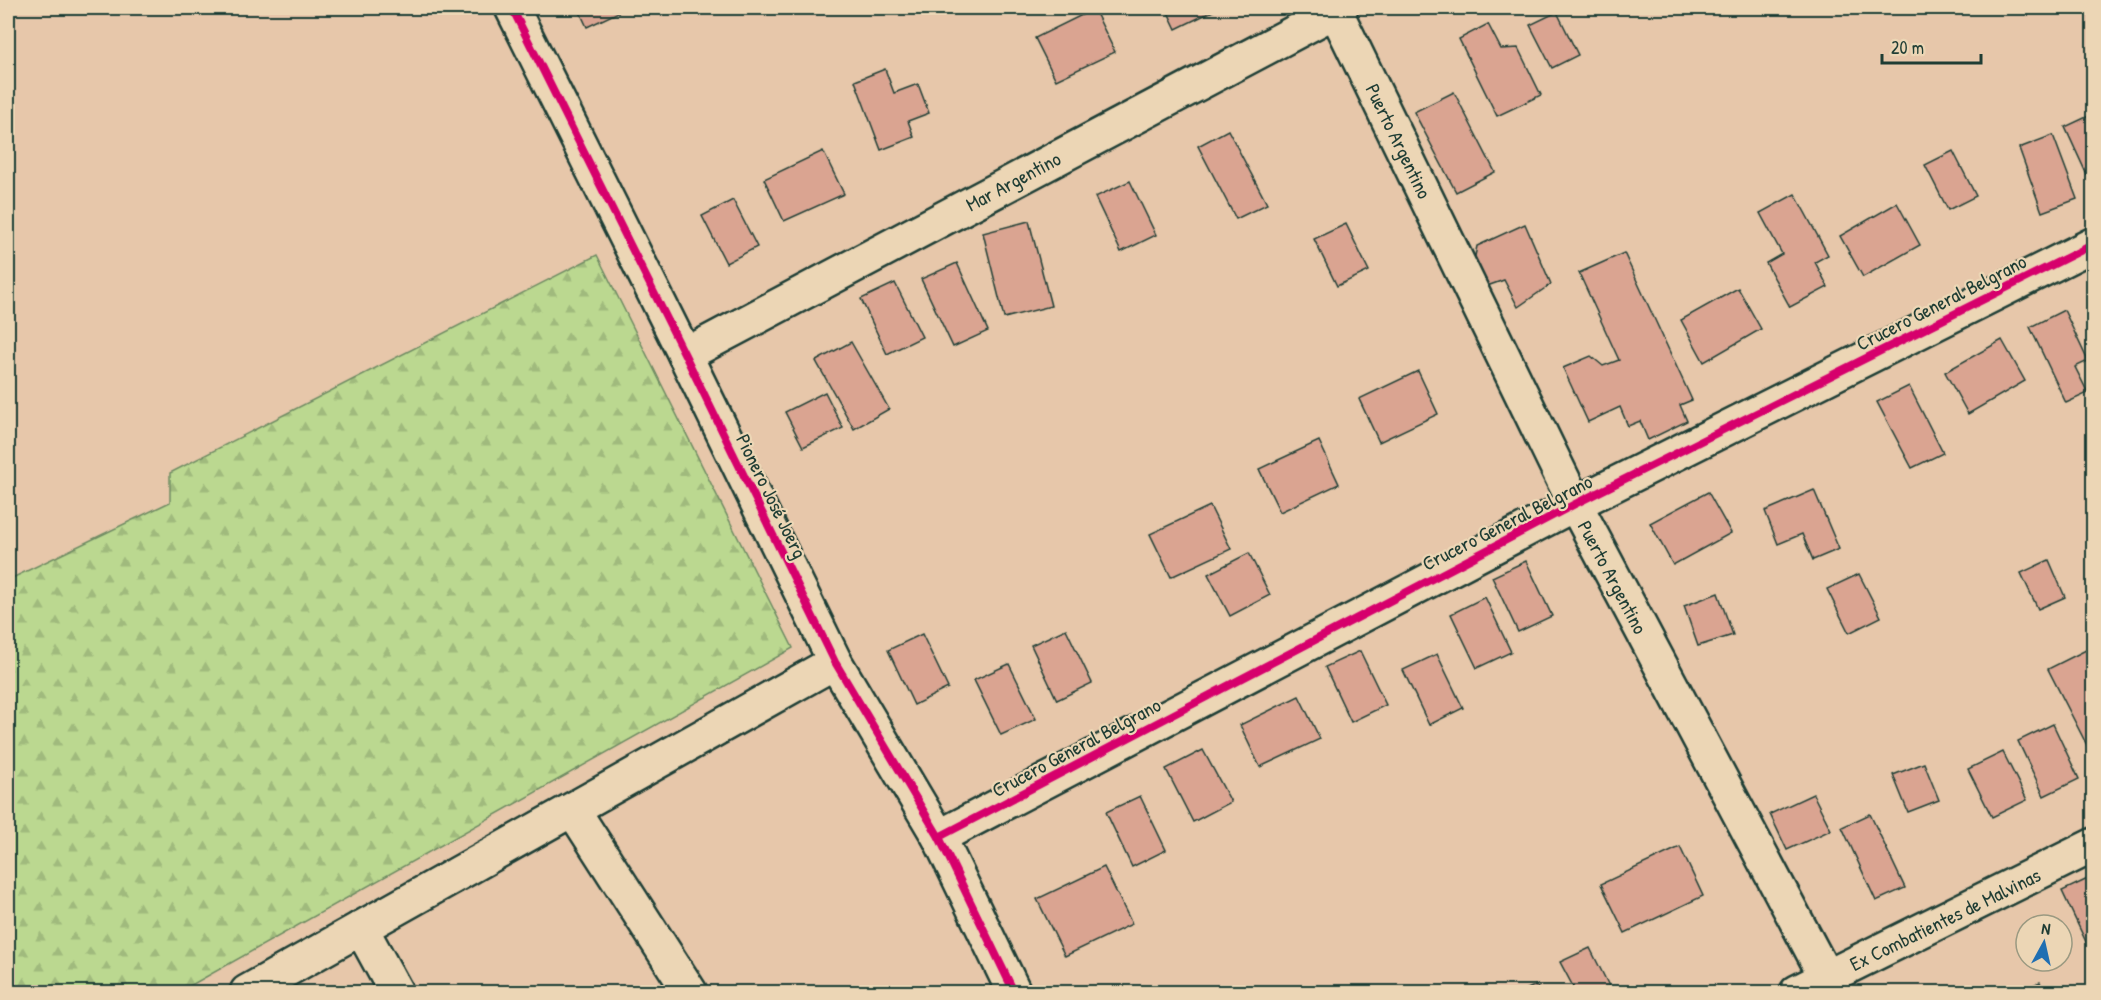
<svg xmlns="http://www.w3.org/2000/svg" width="2101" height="1000" viewBox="0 0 2101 1000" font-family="'Patrick Hand',sans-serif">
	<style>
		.forest { fill: url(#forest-firs); stroke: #6d8a62; stroke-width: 1.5 }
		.building { fill: #daa491; stroke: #1f3d34; stroke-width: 1.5 }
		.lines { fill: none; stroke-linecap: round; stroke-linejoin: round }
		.minor-casing { stroke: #1f3d34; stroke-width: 38 }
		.minor { stroke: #ecd6b5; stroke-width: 33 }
		.cycleway-casing { stroke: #ecd6b5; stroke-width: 11 }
		.cycleway { stroke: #d6006c; stroke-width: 8 }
		.labels { text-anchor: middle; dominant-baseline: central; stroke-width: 4.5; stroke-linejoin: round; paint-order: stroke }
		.street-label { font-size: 20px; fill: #1f3d34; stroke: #ecd6b5 }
	</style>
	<defs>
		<pattern id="forest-firs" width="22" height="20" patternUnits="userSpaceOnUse" patternTransform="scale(1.5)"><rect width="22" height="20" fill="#bbd890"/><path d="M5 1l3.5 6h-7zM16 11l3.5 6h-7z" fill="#a0ba7d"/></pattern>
	</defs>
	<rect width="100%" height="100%" fill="#e7c7aa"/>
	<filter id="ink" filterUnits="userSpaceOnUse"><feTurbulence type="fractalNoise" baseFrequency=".0167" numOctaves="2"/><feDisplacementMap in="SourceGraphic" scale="12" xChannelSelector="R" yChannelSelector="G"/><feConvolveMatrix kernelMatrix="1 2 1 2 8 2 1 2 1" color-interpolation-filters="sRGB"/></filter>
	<g filter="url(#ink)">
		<path class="forest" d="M597 255 793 648 179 992H8V580L170 502V473Z"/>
		<g class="building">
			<path d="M578 8H622L623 10 587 27Z"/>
			<path d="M1166 8H1219L1176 29Z"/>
			<path d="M1094 9 1115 52 1056 80 1035 38Z"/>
			<path d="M1557 12 1578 55 1552 68 1530 25Z"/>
			<path d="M1488 24 1501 49 1518 48 1541 95 1497 116 1459 39Z"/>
			<path d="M885 69 894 93 918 84 929 113 908 121 914 137 881 150 855 81Z"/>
			<path d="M1454 92 1495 172 1456 192 1414 112Z"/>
			<path d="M2093 114 2094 172 2087 175 2065 127Z"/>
			<path d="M1228 130 1267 204 1236 219 1198 146Z"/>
			<path d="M2053 135 2077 199 2042 212 2019 148Z"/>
			<path d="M823 151 844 194 784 221 764 179Z"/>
			<path d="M1953 151 1976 196 1948 210 1925 165Z"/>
			<path d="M1130 181 1156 235 1121 252 1095 197Z"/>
			<path d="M1795 194 1828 255 1815 262 1828 287 1790 307 1766 263 1782 254 1760 213Z"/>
			<path d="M733 200 757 247 726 263 702 216Z"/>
			<path d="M1897 203 1920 245 1863 277 1840 236Z"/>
			<path d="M1029 221 1051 306 1004 318 983 233Z"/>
			<path d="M1346 224 1369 271 1337 286 1314 239Z"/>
			<path d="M1525 224 1551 284 1518 307 1504 280 1487 286 1474 261 1477 246Z"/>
			<path d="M1624 253 1692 400 1680 405 1687 421 1648 440 1640 421 1628 426 1620 407 1588 422 1563 368 1591 356 1603 366 1619 360 1579 273Z"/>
			<path d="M957 263 988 331 953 347 921 279Z"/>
			<path d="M895 283 922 337 887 354 861 299Z"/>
			<path d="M1738 288 1761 329 1704 362 1681 320Z"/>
			<path d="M2064 310 2088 361 2075 367 2088 393 2066 403 2030 327Z"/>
			<path d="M2002 340 2025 381 1968 414 1945 372Z"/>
			<path d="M851 342 889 409 854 429 816 361Z"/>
			<path d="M1418 371 1438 414 1379 442 1359 399Z"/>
			<path d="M1909 386 1943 453 1912 468 1877 402Z"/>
			<path d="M825 392 843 428 803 447 785 412Z"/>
			<path d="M1319 441 1339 484 1280 512 1259 469Z"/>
			<path d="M1814 490 1839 549 1813 560 1802 534 1778 544 1765 511Z"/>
			<path d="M1708 492 1731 533 1673 565 1650 523Z"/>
			<path d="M1210 506 1231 549 1171 577 1150 534Z"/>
			<path d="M1249 553 1270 595 1230 616 1208 574Z"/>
			<path d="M2049 560 2065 597 2038 609 2021 573Z"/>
			<path d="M1526 561 1552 616 1518 632 1492 577Z"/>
			<path d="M1859 574 1881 617 1849 633 1827 589Z"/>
			<path d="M1718 593 1733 635 1698 646 1684 606Z"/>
			<path d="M1485 597 1511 652 1477 668 1451 614Z"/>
			<path d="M1066 629 1092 683 1057 700 1031 645Z"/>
			<path d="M922 634 948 688 914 705 888 650Z"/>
			<path d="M2090 648 2094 655V759L2048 669Z"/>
			<path d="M1360 651 1386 705 1351 722 1325 667Z"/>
			<path d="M1437 654 1463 708 1429 725 1403 670Z"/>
			<path d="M1009 664 1036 719 1001 735 974 680Z"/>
			<path d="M1299 696 1320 739 1260 767 1240 725Z"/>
			<path d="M2053 724 2079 779 2044 796 2018 741Z"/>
			<path d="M1203 750 1231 802 1193 822 1166 769Z"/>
			<path d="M2003 752 2027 800 1992 817 1968 769Z"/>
			<path d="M1924 763 1939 800 1908 812 1893 775Z"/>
			<path d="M1813 794 1831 830 1787 850 1770 814Z"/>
			<path d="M1140 796 1166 850 1132 867 1106 812Z"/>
			<path d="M1870 814 1905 888 1876 901 1842 827Z"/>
			<path d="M1680 847 1703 896 1625 933 1601 884Z"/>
			<path d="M1104 867 1132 924 1065 956 1037 899Z"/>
			<path d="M2094 876V943L2088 946 2062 891Z"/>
			<path d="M1590 948 1611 990 1606 992H1576L1560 962Z"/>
			<path d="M2040 982 2045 992H2018Z"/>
			<path d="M1536 985 1540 992H1521Z"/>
		</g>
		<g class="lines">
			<defs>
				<g id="minor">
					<path d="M512 8 685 355 835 662 939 837 1014 992"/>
					<path d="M1334 8 1575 504 1826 977"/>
					<path d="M685 355 1341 8"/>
					<path d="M573 810 690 992"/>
					<path d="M939 837 1575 504 2094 244"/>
					<path d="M361 928 396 992"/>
					<path d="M247 992 835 662"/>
					<path d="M1797 992 2094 845"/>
				</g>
			</defs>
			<use href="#minor" class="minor-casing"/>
			<use href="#minor" class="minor"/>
			<defs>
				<g id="cycleway">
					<path d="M512 8 685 355 835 662 939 837 1014 992"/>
					<path d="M939 837 1575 504 2094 244"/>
				</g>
			</defs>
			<use href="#cycleway" class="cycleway-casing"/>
			<use href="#cycleway" class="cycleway"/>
		</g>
	</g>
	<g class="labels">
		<g class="street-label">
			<text transform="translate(1399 141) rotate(64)">Puerto Argentino</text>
			<text transform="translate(1013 181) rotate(-28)">Mar Argentino</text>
			<text transform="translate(1941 302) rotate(-27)">Crucero General Belgrano</text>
			<text transform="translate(772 496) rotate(64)">Pionero José Joerg</text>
			<text transform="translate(1507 522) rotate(-27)">Crucero General Belgrano</text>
			<text transform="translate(1613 577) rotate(62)">Puerto Argentino</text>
			<text transform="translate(1076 747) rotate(-28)">Crucero General Belgrano</text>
			<text transform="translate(1945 919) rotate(-26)">Ex Combatientes de Malvinas</text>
		</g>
	</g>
	<rect width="2101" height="1000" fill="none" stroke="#ecd6b5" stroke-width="30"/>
	<rect x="15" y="15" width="2071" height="970" fill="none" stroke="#1f3d34" stroke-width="2" filter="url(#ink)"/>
	<g transform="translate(2044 943) rotate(8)"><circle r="28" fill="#ecd6b5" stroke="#9a9981" stroke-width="1.5"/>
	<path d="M0-4.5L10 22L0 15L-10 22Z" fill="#1f6fb2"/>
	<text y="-9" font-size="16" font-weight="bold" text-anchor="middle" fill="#1f3d34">N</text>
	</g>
	<path d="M1882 54v9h99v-9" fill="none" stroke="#1f3d34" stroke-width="3"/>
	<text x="1891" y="54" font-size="18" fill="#1f3d34" stroke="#ecd6b5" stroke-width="4.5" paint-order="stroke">20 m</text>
</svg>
